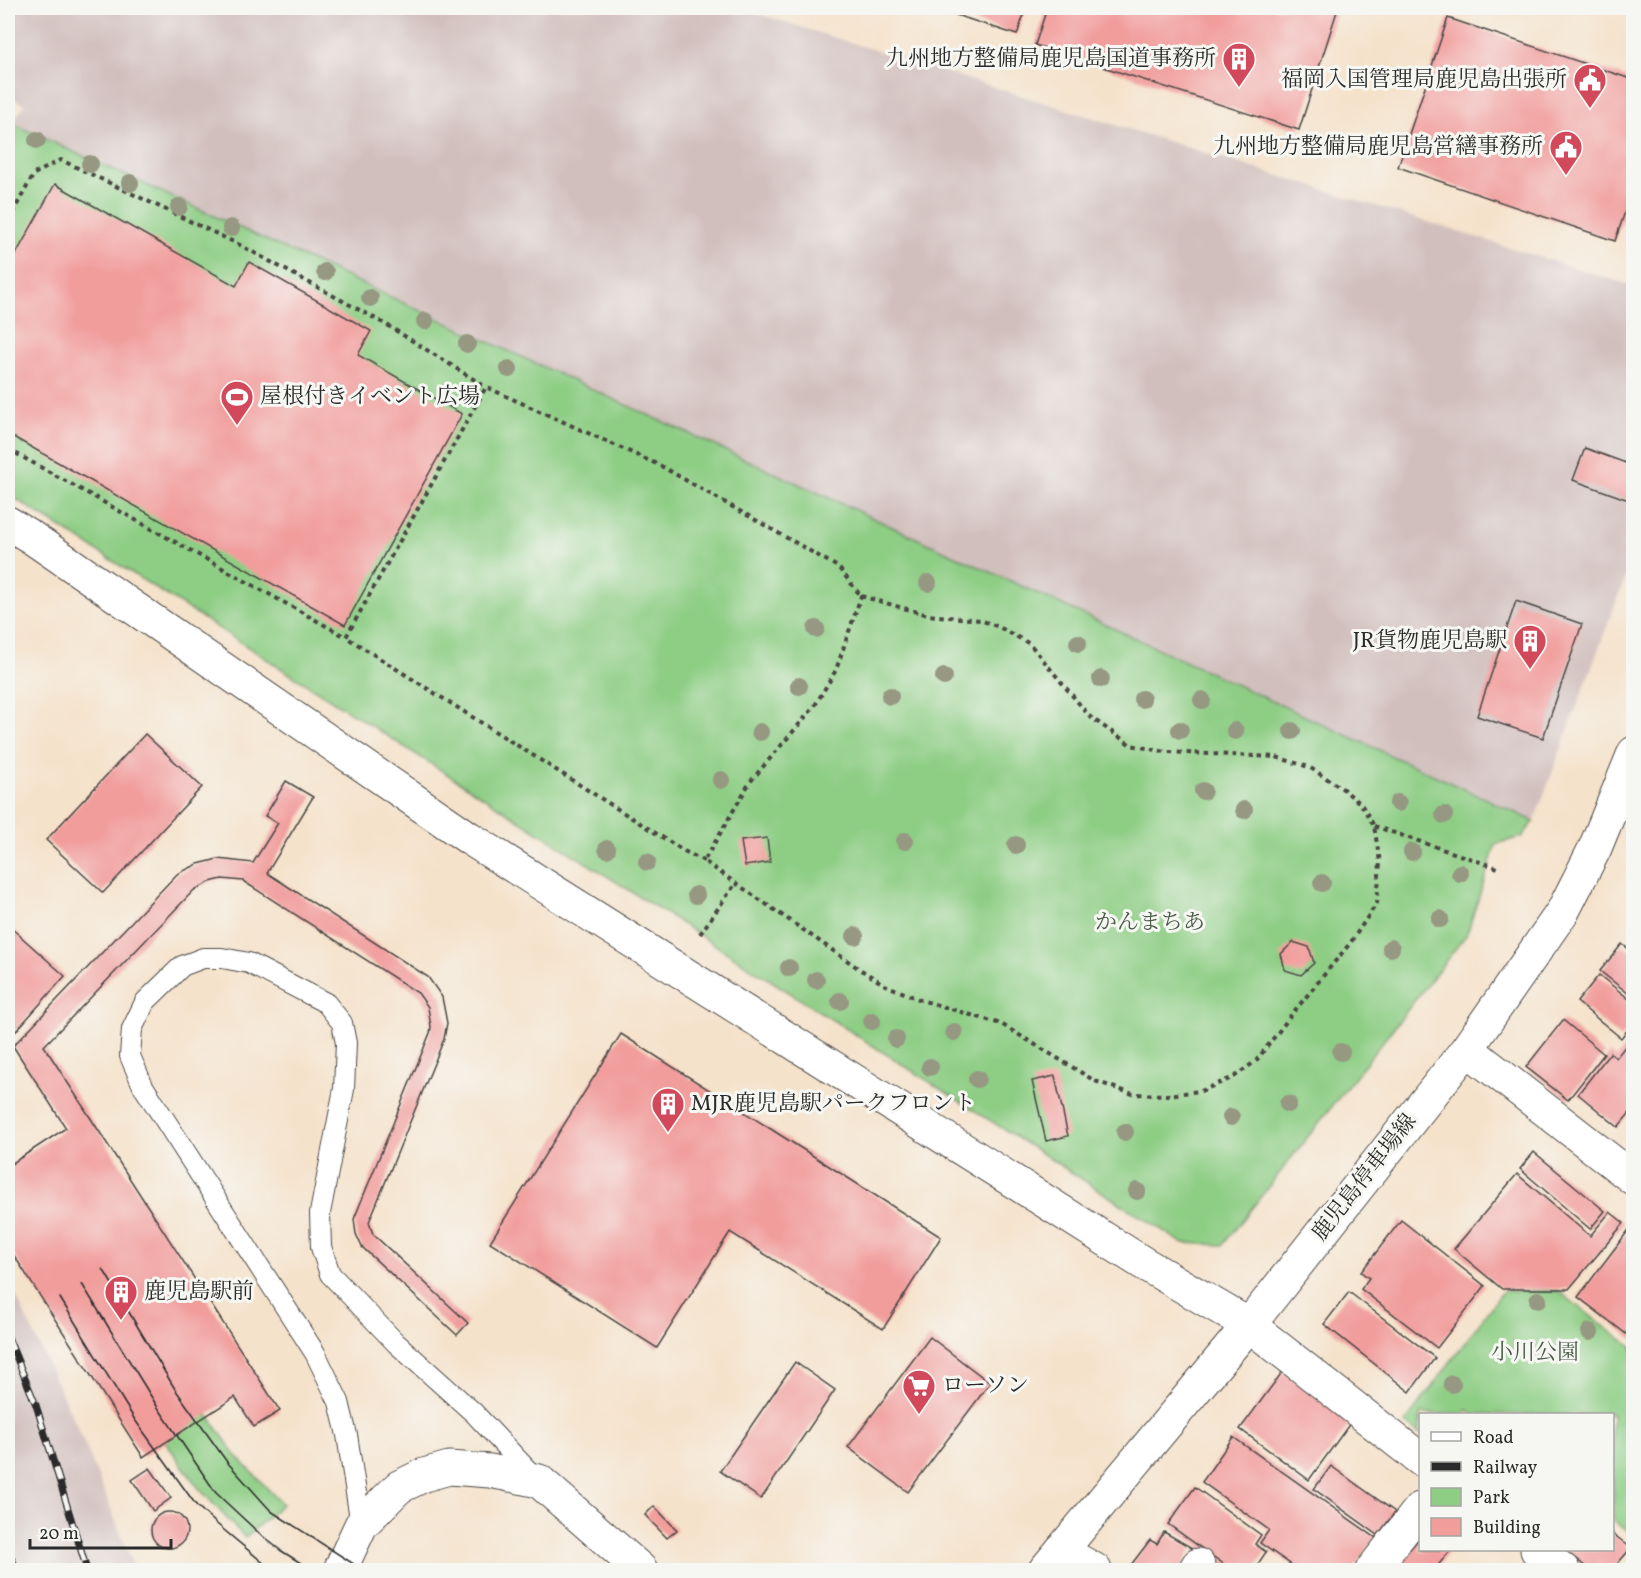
<svg xmlns="http://www.w3.org/2000/svg" width="1641" height="1578" viewBox="0 0 1641 1578" font-family="Vollkorn,'Noto Serif JP',serif">
	<style>
		.industrial { fill: #d1bfbd }
		.green { fill: #8dcd84; stroke: #5c7c58; stroke-width: 1.5 }
		.building { fill: #f19d9c }
		.lines { fill: none; stroke-linecap: round; stroke-linejoin: round }
		.service-casing { stroke: #494643; stroke-width: 22 }
		.minor-casing { stroke: #494643; stroke-width: 35 }
		.tertiary-casing { stroke: #494643; stroke-width: 35 }
		.secondary-casing { stroke: #494643; stroke-width: 35 }
		.path { stroke: #494643; stroke-width: 4; stroke-dasharray: 4.5 4.5; stroke-linecap: butt }
		.service { stroke: #fff; stroke-width: 20 }
		.minor { stroke: #fff; stroke-width: 33 }
		.tertiary { stroke: #fff; stroke-width: 33 }
		.secondary { stroke: #fff; stroke-width: 33 }
		.tram { stroke: #2b2b2b; stroke-width: 1.5 }
		.rail-casing { stroke: #2b2b2b; stroke-width: 7 }
		.rail { stroke: #f6f6f2; stroke-width: 4.5; stroke-dasharray: 14; stroke-linecap: butt }
		.tree { fill: #969882 }
		.labels { text-anchor: middle; dominant-baseline: central; stroke-width: 6; stroke-linejoin: round; paint-order: stroke }
		.poi-label { font-size: 22px; fill: #2b2b2b; stroke: #f6f6f2; text-anchor: end }
		.park-label { font-size: 22px; fill: #485c46; stroke: #f6f6f2 }
		.street-label { font-size: 22px; fill: #2b2b2b; stroke: #f6f6f2 }
	</style>
	<rect width="100%" height="100%" fill="#f6f6f2"/>
	<filter id="ink" filterUnits="userSpaceOnUse"><feTurbulence type="fractalNoise" baseFrequency=".0167" numOctaves="2"/><feDisplacementMap in="SourceGraphic" scale="12" xChannelSelector="R" yChannelSelector="G"/><feConvolveMatrix kernelMatrix="1 2 1 2 8 2 1 2 1" color-interpolation-filters="sRGB"/></filter>
	<filter id="wash" filterUnits="userSpaceOnUse"><feTurbulence type="fractalNoise" baseFrequency=".008" numOctaves="4" result="noise"/><feDisplacementMap in="SourceGraphic" scale="24" xChannelSelector="R" yChannelSelector="G"/><feGaussianBlur stdDeviation="1.35" result="paint"/><feColorMatrix in="noise" values="0 0 0 0 0 0 0 0 0 0 0 0 0 0 0 0 0 1.4 0 .05"/><feComposite in="paint" operator="in"/></filter>
	<g filter="url(#wash)">
		<rect width="100%" height="100%" fill="#f5e2cb"/>
		<g class="industrial">
			<path d="M8 8H739L1633 286V557L1534 821 11 123 25 105 8 95Z"/>
			<path d="M8 1279 85 1444 135 1570H8Z"/>
		</g>
		<g class="green">
			<path d="M11 123 1534 821 1522 837 1496 844 1467 934 1223 1245 1182 1243 8 494V129Z"/>
			<path d="M1503 1291H1558L1633 1348V1536L1613 1520 1612 1414H1474L1468 1410 1464 1414H1420V1435L1405 1423Z"/>
			<path d="M203 1408 235 1454 282 1504 245 1538 197 1486 162 1437Z"/>
		</g>
		<g id="blocks">
			<g class="building">
				<path d="M942 8H1026L1017 35 941 10Z"/>
				<path d="M1047 8H1338L1299 130 1035 45Z"/>
				<path d="M1448 18 1634 80V201L1629 200 1615 241 1398 167Z"/>
				<path d="M55 184 236 286 249 262 371 331 358 355 462 414 345 625 8 434V261L11 263Z"/>
				<path d="M1585 448 1634 466V502L1573 480Z"/>
				<path d="M1516 601 1582 624 1543 738 1477 716Z"/>
				<path d="M145 734 202 787 103 893 46 840Z"/>
				<path d="M286 781 313 797 267 873 428 977 442 997 447 1023 444 1039 369 1222 373 1234 468 1323 457 1335 362 1247 356 1234 354 1219 430 1033 431 1027 428 1007 418 993 243 881 222 879 210 882 194 890 44 1046 280 1411 254 1427 235 1397 143 1457 8 1246V1166L66 1128 13 1046 177 874 198 864 218 859 253 863 278 823 265 816Z"/>
				<path d="M767 838 770 862 745 866 741 841Z"/>
				<path d="M8 925 65 976 8 1040Z"/>
				<path d="M1293 942 1309 947 1314 963 1301 975 1285 970 1281 954Z"/>
				<path d="M1622 944 1634 953V998L1600 971Z"/>
				<path d="M1599 975 1634 1003V1022L1621 1038 1577 1002Z"/>
				<path d="M1563 1020 1604 1054 1568 1100 1526 1067Z"/>
				<path d="M621 1034 941 1237 883 1329 730 1232 657 1348 490 1242Z"/>
				<path d="M1634 1035V1108L1618 1127 1578 1094 1610 1053 1616 1058Z"/>
				<path d="M1055 1076 1068 1136 1046 1141 1032 1081Z"/>
				<path d="M1534 1152 1605 1211 1590 1229 1520 1169Z"/>
				<path d="M1517 1174 1590 1236 1610 1212 1624 1223 1569 1289H1502L1454 1249Z"/>
				<path d="M1401 1220 1485 1286 1437 1348 1361 1289 1369 1278 1361 1272Z"/>
				<path d="M1634 1223V1340L1578 1297Z"/>
				<path d="M1349 1292 1435 1358 1410 1392 1324 1324Z"/>
				<path d="M930 1337 990 1383 908 1492 848 1447Z"/>
				<path d="M795 1362 835 1390 761 1499 720 1471Z"/>
				<path d="M1283 1371 1351 1422 1309 1480 1240 1429Z"/>
				<path d="M1233 1437 1376 1538 1353 1570H1299L1260 1543 1269 1530 1202 1482Z"/>
				<path d="M1331 1466 1395 1512 1378 1535 1314 1489Z"/>
				<path d="M150 1468 171 1498 153 1511 132 1480Z"/>
				<path d="M1195 1487 1261 1535 1255 1544 1266 1552 1254 1570H1232L1168 1524Z"/>
				<path d="M654 1506 677 1530 667 1538 645 1515Z"/>
				<circle cx="169" cy="1530" r="18"/>
				<path d="M1164 1532 1192 1548 1180 1570H1127L1150 1540 1157 1544Z"/>
				<path d="M1612 1533 1631 1548 1612 1570H1590L1567 1552 1569 1550H1612Z"/>
				<path d="M1420 1537V1550H1451L1434 1570H1393Z"/>
			</g>
		</g>
	</g>
	<g filter="url(#ink)">
		<use href="#blocks" fill-opacity="0" stroke="#494643" stroke-width="1.5"/>
		<g class="lines">
			<defs>
				<path id="service" d="M361 1525 347 1435 339 1402 315 1353 143 1086 130 1056 132 1029 145 1002 182 966 203 958H222L249 963 326 1003 342 1023 346 1043 344 1089 320 1213 321 1247 330 1274 396 1343 474 1413 535 1478"/>
				<g id="minor">
					<path d="M1467 1049 1634 1179"/>
					<path d="M1249 1325 1420 1459"/>
					<path d="M1537 1550 1563 1570"/>
					<path d="M1061 1551 1095 1570"/>
					<path d="M1195 1570 1198 1565"/>
					<path d="M1372 1570 1420 1509"/>
				</g>
				<g id="tertiary">
					<path d="M8 523 31 537 469 838 1143 1263 1249 1325"/>
					<path d="M340 1570 361 1525 399 1487 424 1475 449 1468 490 1471 539 1481 641 1570"/>
				</g>
				<path id="secondary" d="M1045 1570 1249 1325 1467 1049 1563 911 1595 848 1634 753"/>
			</defs>
			<use href="#service" class="service-casing"/>
			<use href="#minor" class="minor-casing"/>
			<use href="#tertiary" class="tertiary-casing"/>
			<use href="#secondary" class="secondary-casing"/>
			<g class="path">
				<path d="M8 221 34 174 61 160 238 244 387 325 486 387"/>
				<path d="M8 449 346 637"/>
				<path d="M861 596 928 615 980 620 999 627 1030 644 1090 717 1131 745 1166 752 1276 757 1309 767 1343 789 1361 804 1374 826 1380 862 1377 903 1351 942 1292 1014 1256 1061 1234 1077 1201 1091 1167 1095 1133 1094 1095 1081 1001 1024 921 1000 885 985 858 968 704 861 750 782 814 707 836 670Z"/>
				<path d="M1374 826 1501 869"/>
				<path d="M704 861 684 851 346 637 486 387 661 466 838 567 861 596"/>
				<path d="M700 934 736 883"/>
			</g>
			<use href="#service" class="service"/>
			<use href="#minor" class="minor"/>
			<use href="#tertiary" class="tertiary"/>
			<use href="#secondary" class="secondary"/>
			<g class="tram">
				<path d="M103 1269 175 1389 227 1462 271 1511 363 1570"/>
				<path d="M82 1284 157 1406 216 1493 260 1534 280 1550 312 1570"/>
				<path d="M60 1298 135 1420 196 1505 218 1525 272 1570"/>
			</g>
			<defs>
				<g id="rail">
					<path d="M8 1337 36 1405 87 1570"/>
					<path d="M8 1551 17 1570"/>
				</g>
			</defs>
			<use href="#rail" class="rail-casing"/>
			<use href="#rail" class="rail"/>
		</g>
		<g class="tree">
			<circle cx="37" cy="140" r="9"/>
			<circle cx="90" cy="164" r="9"/>
			<circle cx="130" cy="183" r="9"/>
			<circle cx="179" cy="207" r="9"/>
			<circle cx="231" cy="228" r="9"/>
			<circle cx="325" cy="272" r="9"/>
			<circle cx="370" cy="298" r="9"/>
			<circle cx="425" cy="321" r="9"/>
			<circle cx="467" cy="344" r="9"/>
			<circle cx="509" cy="369" r="9"/>
			<circle cx="928" cy="583" r="9"/>
			<circle cx="816" cy="629" r="9"/>
			<circle cx="1078" cy="643" r="9"/>
			<circle cx="944" cy="677" r="9"/>
			<circle cx="1101" cy="679" r="9"/>
			<circle cx="799" cy="686" r="9"/>
			<circle cx="890" cy="696" r="9"/>
			<circle cx="1142" cy="699" r="9"/>
			<circle cx="1202" cy="700" r="9"/>
			<circle cx="1180" cy="730" r="9"/>
			<circle cx="1235" cy="731" r="9"/>
			<circle cx="1292" cy="731" r="9"/>
			<circle cx="760" cy="732" r="9"/>
			<circle cx="721" cy="780" r="9"/>
			<circle cx="1203" cy="791" r="9"/>
			<circle cx="1398" cy="803" r="9"/>
			<circle cx="1244" cy="810" r="9"/>
			<circle cx="1444" cy="815" r="9"/>
			<circle cx="905" cy="841" r="9"/>
			<circle cx="1016" cy="845" r="9"/>
			<circle cx="607" cy="849" r="9"/>
			<circle cx="1412" cy="852" r="9"/>
			<circle cx="647" cy="862" r="9"/>
			<circle cx="1460" cy="873" r="9"/>
			<circle cx="1322" cy="883" r="9"/>
			<circle cx="696" cy="895" r="9"/>
			<circle cx="1440" cy="919" r="9"/>
			<circle cx="855" cy="936" r="9"/>
			<circle cx="1391" cy="948" r="9"/>
			<circle cx="789" cy="968" r="9"/>
			<circle cx="816" cy="980" r="9"/>
			<circle cx="840" cy="1001" r="9"/>
			<circle cx="872" cy="1021" r="9"/>
			<circle cx="954" cy="1032" r="9"/>
			<circle cx="896" cy="1039" r="9"/>
			<circle cx="1341" cy="1052" r="9"/>
			<circle cx="930" cy="1067" r="9"/>
			<circle cx="977" cy="1079" r="9"/>
			<circle cx="1288" cy="1104" r="9"/>
			<circle cx="1231" cy="1117" r="9"/>
			<circle cx="1125" cy="1132" r="9"/>
			<circle cx="1137" cy="1191" r="9"/>
			<circle cx="1538" cy="1300" r="9"/>
			<circle cx="1590" cy="1332" r="9"/>
			<circle cx="1452" cy="1384" r="9"/>
		</g>
	</g>
	<defs>
		<symbol id="building-pin" viewBox="-11 -11 22 30"><path d="M0 17L-7.5 6A9.5 9.5 0 1 1 7.5 6Z" fill="#d1495b" stroke="#f6f6f2"/><path d="M-4-6H4V6H1V3H-1V6H-4ZM-2.5-4.3h1.7v1.8h-1.7ZM.8-4.3h1.7v1.8H.8ZM-2.5-1h1.7V.8h-1.7ZM.8-1h1.7V.8H.8Z" fill="#fff"/></symbol>
		<symbol id="civic-pin" viewBox="-11 -11 22 30"><path d="M0 17L-7.5 6A9.5 9.5 0 1 1 7.5 6Z" fill="#d1495b" stroke="#f6f6f2"/><path d="M-.6-6.5H3V-4.5H.6V-3L4-1V1h2V6H-6V1h2V-1L-.6-3ZM-1.2 2.5V6h2.4V2.5Z" fill="#fff"/></symbol>
		<symbol id="stadium-pin" viewBox="-11 -11 22 30"><path d="M0 17L-7.5 6A9.5 9.5 0 1 1 7.5 6Z" fill="#d1495b" stroke="#f6f6f2"/><path d="M0-5a6.5 5 0 1 0 0 10a6.5 5 0 1 0 0-10ZM-3.5-1.8h7v3.6h-7Z" fill="#fff"/></symbol>
		<symbol id="supermarket-pin" viewBox="-11 -11 22 30"><path d="M0 17L-7.5 6A9.5 9.5 0 1 1 7.5 6Z" fill="#d1495b" stroke="#f6f6f2"/><path d="M-6-5.5h2.5l.6 2H6L4.5 2H-2.5L-4.4-4H-6ZM-1.5 3.2a1.3 1.3 0 1 0 .1 0ZM3 3.2a1.3 1.3 0 1 0 .1 0Z" fill="#fff"/></symbol>
	</defs>
	<g fill-rule="evenodd">
		<use href="#building-pin" x="1220" y="40" width="38" height="52"/>
		<use href="#civic-pin" x="1571" y="61" width="38" height="52"/>
		<use href="#civic-pin" x="1547" y="128" width="38" height="52"/>
		<use href="#stadium-pin" x="218" y="378" width="38" height="52"/>
		<use href="#building-pin" x="1511" y="622" width="38" height="52"/>
		<use href="#building-pin" x="649" y="1085" width="38" height="52"/>
		<use href="#building-pin" x="102" y="1273" width="38" height="52"/>
		<use href="#supermarket-pin" x="900" y="1367" width="38" height="52"/>
	</g>
	<g class="labels">
		<g class="poi-label">
			<text x="1216" y="59">九州地方整備局鹿児島国道事務所</text>
			<text x="1567" y="80">福岡入国管理局鹿児島出張所</text>
			<text x="1543" y="147">九州地方整備局鹿児島営繕事務所</text>
			<text x="260" y="397" text-anchor="start">屋根付きイベント広場</text>
			<text x="1507" y="641">JR貨物鹿児島駅</text>
			<text x="691" y="1104" text-anchor="start">MJR鹿児島駅パークフロント</text>
			<text x="144" y="1292" text-anchor="start">鹿児島駅前</text>
			<text x="942" y="1386" text-anchor="start">ローソン</text>
		</g>
		<g class="park-label">
			<text x="1150" y="923">かんまちあ</text>
			<text x="1535" y="1353">小川公園</text>
		</g>
		<g class="street-label">
			<text transform="translate(1365 1178) rotate(-52)">鹿児島停車場線</text>
		</g>
	</g>
	<rect width="1641" height="1578" fill="none" stroke="#f6f6f2" stroke-width="30"/>
	<rect x="1419" y="1413" width="195" height="138" fill="#f6f6f2" stroke="#a5a5a2" stroke-width="1.5"/>
	<rect x="1431" y="1432" width="30" height="9" fill="#ffffff" stroke="#a5a5a2" stroke-width="1.5"/>
	<text x="1473" y="1443" font-size="18" fill="#2b2b2b">Road</text>
	<rect x="1431" y="1462" width="30" height="9" fill="#2b2b2b" stroke="#a5a5a2" stroke-width="1.5"/>
	<text x="1473" y="1473" font-size="18" fill="#2b2b2b">Railway</text>
	<rect x="1431" y="1488" width="30" height="18" fill="#8dcd84" stroke="#a5a5a2" stroke-width="1.5"/>
	<text x="1473" y="1503" font-size="18" fill="#2b2b2b">Park</text>
	<rect x="1431" y="1518" width="30" height="18" fill="#f19d9c" stroke="#a5a5a2" stroke-width="1.5"/>
	<text x="1473" y="1533" font-size="18" fill="#2b2b2b">Building</text>
	<path d="M30 1539v9h141v-9" fill="none" stroke="#2b2b2b" stroke-width="3"/>
	<text x="39" y="1539" font-size="18" fill="#2b2b2b" stroke="#f6f6f2" stroke-width="4.5" paint-order="stroke">20 m</text>
</svg>
